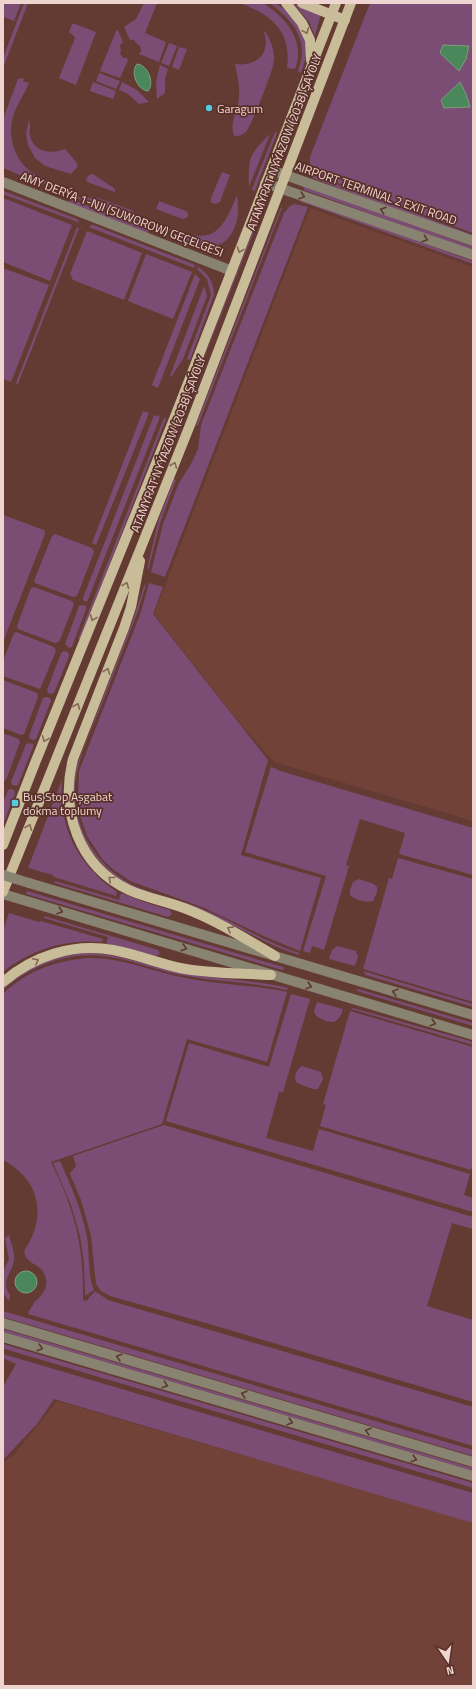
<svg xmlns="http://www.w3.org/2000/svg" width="476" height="1689" viewBox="0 0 476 1689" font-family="'Titillium Web',sans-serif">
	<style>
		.built { fill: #724239 }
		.green { fill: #7b4d75 }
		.water { fill: #4a885b; stroke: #7c9f7e }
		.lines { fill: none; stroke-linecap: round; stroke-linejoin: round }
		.minor { stroke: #898371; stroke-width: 10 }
		.major { stroke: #c9bc98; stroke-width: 10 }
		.minor-bridge { stroke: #898371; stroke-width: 10 }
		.oneway { stroke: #856855 }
		.oneway2 { stroke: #5d3830 }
		.poi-dot { fill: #55cadf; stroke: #583029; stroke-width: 1.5 }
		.labels { text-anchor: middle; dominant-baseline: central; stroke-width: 3.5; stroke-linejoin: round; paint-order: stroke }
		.poi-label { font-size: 12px; fill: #efd5cf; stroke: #583029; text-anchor: start }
		.street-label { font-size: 12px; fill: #efd5cf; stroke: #583029 }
	</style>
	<rect width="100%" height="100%" fill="#643b33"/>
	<g class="built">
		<path d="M310 208 473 267V821L274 762 238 721 154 614Z"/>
		<path d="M57 1401 473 1522V1686H3V1463L13 1456Z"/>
	</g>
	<g class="green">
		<path d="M3 3H21L14 21 3 17Z"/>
		<path d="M24 3H28L3 68V58Z"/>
		<path d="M144 3H157L145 33 166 42 159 62 139 54 141 51 140 46 137 44 134 40H130L124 27 136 19Z"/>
		<path d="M239 3H263C286 18 306 40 295 69L287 68C292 31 271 14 239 3Z"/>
		<path d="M270 3C286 3 303 30 306 44 307 55 305 63 301 73L298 71C310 40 293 21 270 3Z"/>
		<path d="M370 3H473V233L316 175 310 167V157Z"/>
		<path d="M294 4 321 14 315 36 309 22Z"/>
		<path d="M72 24H75L96 32 76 85 59 78 75 38 74 36 69 32Z"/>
		<path d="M118 30 123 42 120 45 121 50 120 54 123 58H127L128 60 120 78 100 71 116 31Z"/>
		<path d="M265 31C270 40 275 50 274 60 274 69 252 124 247 130 244 135 240 136 234 136 229 121 239 110 239 96 240 85 237 75 235 64 256 67 271 54 264 32Z"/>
		<path d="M169 43 177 46 169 66 161 63Z"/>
		<path d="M179 47 187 49 179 70 172 67Z"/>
		<path d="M160 65 168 69 165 78V93L157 99 156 82Z"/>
		<path d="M99 73 120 81 116 89 96 81Z"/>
		<path d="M22 78 24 79 23 81 29 83C25 93 19 101 15 111 6 132 13 158 31 172 39 178 49 179 56 185L39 183 3 168V119L18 79Z"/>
		<path d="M93 82 116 91 113 99 90 91Z"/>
		<path d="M122 82 137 90 149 102 139 104 128 94 119 90Z"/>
		<path d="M29 120C31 125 29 131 30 136 34 153 52 154 65 149L77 163 78 166 71 174 45 166 35 158 28 145 26 133Z"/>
		<path d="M275 132 277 133 255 190 253 191 252 189Z"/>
		<path d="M270 134 249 187C248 157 249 155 270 134Z"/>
		<path d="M222 172 230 175 220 202 215 204 211 202V198Z"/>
		<path d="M93 174 115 189V192L87 182 86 179 89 175Z"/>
		<path d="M312 175 473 235V238L312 178 311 177Z"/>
		<path d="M303 186H305L473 247V251L304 190Z"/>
		<path d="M3 191 77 219 80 223 3 194Z"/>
		<path d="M237 195C238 204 239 214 236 223 225 260 190 247 168 228 212 245 221 235 237 195Z"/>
		<path d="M74 197 98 198 131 210 148 226Z"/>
		<path d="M3 198 72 225 50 281 3 262Z"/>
		<path d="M68 198 149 230 148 234 69 203Z"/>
		<path d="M299 199 473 261V264L299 201Z"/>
		<path d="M265 200 266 201 180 419Z"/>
		<path d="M159 201 186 211 188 213V217L183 219 156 209Z"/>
		<path d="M295 204 308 207 165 577 151 572 163 524 179 483 191 464 198 449 201 425 284 213 290 206Z"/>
		<path d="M281 207 282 208 198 425H196Z"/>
		<path d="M91 225H93L195 265 194 268 89 227Z"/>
		<path d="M77 227 79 228 18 384 16 383Z"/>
		<path d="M87 231 142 253 124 300 73 280 70 274Z"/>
		<path d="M146 254 192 272 173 319 128 301Z"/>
		<path d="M198 267C208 273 214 283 214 295L190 360 187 359 211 295 207 279 197 269Z"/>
		<path d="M3 268 49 285 11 382 3 379Z"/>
		<path d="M195 274 200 279 158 388 152 385Z"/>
		<path d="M204 286 207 296 183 359 171 377 170 376Z"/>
		<path d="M143 411 149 413 96 545 92 543Z"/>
		<path d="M154 415 160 417 87 602 83 600V598Z"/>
		<path d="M164 418 166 419 80 640 78 639Z"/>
		<path d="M174 479 176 480 160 523 148 571V565L158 522Z"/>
		<path d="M3 515 44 530 45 534 3 642Z"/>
		<path d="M55 534 92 548 94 552 77 596 73 597 35 583 34 581 52 536Z"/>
		<path d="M149 583 163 587 153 614 268 760 241 855 321 878 300 951 266 937 202 907 130 881 114 870 103 860 87 836 80 815 78 801 79 771 141 612Z"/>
		<path d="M146 584 138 611C126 642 114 673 102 704 93 726 82 749 77 772 68 812 87 855 121 878 144 894 174 897 200 908 234 921 264 942 299 953V955C268 946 242 928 213 916 188 906 160 899 136 888 99 872 72 833 73 792 73 785 75 777 75 770L133 620 144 586Z"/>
		<path d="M34 587 72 601 74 604 59 642 55 643 18 629 17 626 31 588Z"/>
		<path d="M82 605 86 606V609L72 647 69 648 65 644 79 606Z"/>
		<path d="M16 632 54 647 56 651 40 689 3 676V661L14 633Z"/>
		<path d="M64 651 68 652 69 656 54 693 51 694 48 693 47 690 61 653Z"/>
		<path d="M3 680 37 693 38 697 24 734 21 735 3 728Z"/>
		<path d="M47 697 50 698 51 701 36 739 34 740 30 739 29 736 43 698Z"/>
		<path d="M3 733 19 739 20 742 6 780 3 781Z"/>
		<path d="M28 743 33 744V747L18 785 16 786 12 785 11 782 26 744Z"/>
		<path d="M271 767 277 769V770L473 828V875L399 854 405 833 360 819 346 865 349 866 324 950 312 946 310 953 303 951 326 876 245 852Z"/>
		<path d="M62 780C58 828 78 865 117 892L116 896 54 877 53 875 28 868Z"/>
		<path d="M11 789 14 790 15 793 3 825V802L8 790Z"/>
		<path d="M398 858 473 879V1002L363 969 389 878 392 879Z"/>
		<path d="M359 879 374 884 377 887V892L373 901C366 903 355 900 350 895V890L353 882Z"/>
		<path d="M55 881 119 900 121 893 144 902 170 910 172 914 168 917 54 883Z"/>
		<path d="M27 891 283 967 284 969 282 970 26 894Z"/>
		<path d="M9 913 39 922 41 921 103 939 102 942C66 939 31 949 3 972V930Z"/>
		<path d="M44 916 158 950 160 954 156 956 122 947 106 944 108 937 44 918Z"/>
		<path d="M337 946 356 951 358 957 355 966 329 959 332 950Z"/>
		<path d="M87 953C122 954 154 968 188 974 221 980 255 980 288 988L287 990C254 982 221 982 187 976 161 972 136 961 110 957 71 950 32 964 3 990V987C27 967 55 955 87 953Z"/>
		<path d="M87 958C121 957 153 972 186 978 220 985 254 985 287 992L267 1062 187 1039 162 1124 51 1162C75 1211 84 1245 83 1300L88 1301 87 1300 95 1291 108 1300 473 1407V1446L28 1314C29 1309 33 1307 34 1302 46 1294 51 1280 41 1269 34 1262 26 1263 24 1251 47 1217 41 1180 3 1160V994C26 971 55 961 87 958Z"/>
		<path d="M363 971 473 1004V1007L366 975Z"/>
		<path d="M358 989 473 1023V1026L357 991 356 990Z"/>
		<path d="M291 994 310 999 283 1092H279L266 1138 313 1151 319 1129 470 1174 464 1195 473 1198V1212L166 1121 189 1043 269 1067Z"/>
		<path d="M317 1002 343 1009C338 1026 330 1024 316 1016L314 1011Z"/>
		<path d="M353 1008 470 1041 473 1043V1045L351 1009Z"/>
		<path d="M350 1011 473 1047V1162L471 1170 320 1126 326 1105 323 1104Z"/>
		<path d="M302 1066 321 1072 323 1079 318 1089H313L297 1083C293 1078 296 1069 302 1066Z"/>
		<path d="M164 1125 473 1217V1229L452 1223 427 1306 473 1320V1402L206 1323 110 1296 101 1291 96 1284 91 1236 81 1200 70 1174 71 1172 76 1166 73 1156Z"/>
		<path d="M60 1161C71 1186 82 1210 87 1237 90 1254 87 1274 94 1290L85 1296 84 1263 80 1236 71 1205 53 1163Z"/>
		<path d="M9 1235C11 1243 15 1252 14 1260 12 1274 0 1280 10 1295L9 1301 3 1293V1272L9 1259 5 1238Z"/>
		<path d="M3 1311 473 1450V1456L3 1317Z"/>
		<path d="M3 1329 473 1468V1471L3 1332Z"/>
		<path d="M3 1344 473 1483V1488L5 1349 3 1348Z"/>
		<path d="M3 1354 473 1493V1523L54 1399 37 1424 3 1460V1387L16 1364 3 1358Z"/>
	</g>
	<g class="water">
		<path d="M443 45 469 46 466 59 459 71 440 53Z"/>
		<path d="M137 64C148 65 155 83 148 91 137 90 130 72 137 64Z"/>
		<path d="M460 82 466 94 470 107 444 108 441 100Z"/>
		<circle cx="26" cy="1282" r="11"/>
	</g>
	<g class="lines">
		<g class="minor">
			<path d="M271 170 473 241"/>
			<path d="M3 182 232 271"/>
			<path d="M265 183 473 255"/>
			<path d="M29 883 473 1015"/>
			<path d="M3 894 473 1035"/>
			<path d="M3 1323 473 1462"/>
			<path d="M3 1337 473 1476"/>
		</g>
		<g class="major">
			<path d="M286 3 302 23 310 40 311 60"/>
			<path d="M302 3 345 20"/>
			<path d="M140 561 131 607 124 628 73 759C60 810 78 866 129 890 146 898 166 901 184 908 216 920 246 939 275 956"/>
			<path d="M3 845 35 763 174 419 336 3"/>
			<path d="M3 892 190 425 351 3"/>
			<path d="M3 982C33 956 73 943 113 950 136 954 157 963 180 968 210 974 241 973 271 975"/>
		</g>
		<path class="minor-bridge" d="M3 875 29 883"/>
	</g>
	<defs><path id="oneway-chevron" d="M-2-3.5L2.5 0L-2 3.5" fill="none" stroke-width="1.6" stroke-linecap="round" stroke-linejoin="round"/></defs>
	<g class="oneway">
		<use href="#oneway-chevron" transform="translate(306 31) rotate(66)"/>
		<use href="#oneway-chevron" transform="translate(240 250) rotate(111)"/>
		<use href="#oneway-chevron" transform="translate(174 465) rotate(-68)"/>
		<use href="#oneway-chevron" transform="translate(126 585) rotate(-68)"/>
		<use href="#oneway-chevron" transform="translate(93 618) rotate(112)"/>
		<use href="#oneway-chevron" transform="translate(107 671) rotate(-69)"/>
		<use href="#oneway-chevron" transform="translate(77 706) rotate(-68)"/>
		<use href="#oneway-chevron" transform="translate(45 739) rotate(112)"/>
		<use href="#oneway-chevron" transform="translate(29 827) rotate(-68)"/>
		<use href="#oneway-chevron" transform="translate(111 879) rotate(-141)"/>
		<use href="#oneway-chevron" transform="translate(230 929) rotate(-151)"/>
		<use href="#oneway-chevron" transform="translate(36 961) rotate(-27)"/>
	</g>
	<g class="oneway2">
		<use href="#oneway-chevron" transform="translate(302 196) rotate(19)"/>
		<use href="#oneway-chevron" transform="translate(383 210) rotate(-161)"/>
		<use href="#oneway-chevron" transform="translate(425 239) rotate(19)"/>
		<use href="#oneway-chevron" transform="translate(60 911) rotate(17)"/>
		<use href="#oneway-chevron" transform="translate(184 948) rotate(17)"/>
		<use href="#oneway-chevron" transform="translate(309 986) rotate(17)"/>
		<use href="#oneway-chevron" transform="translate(395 992) rotate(-163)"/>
		<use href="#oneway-chevron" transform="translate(433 1023) rotate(17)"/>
		<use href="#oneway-chevron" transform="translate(40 1348) rotate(17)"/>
		<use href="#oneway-chevron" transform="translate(119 1357) rotate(-164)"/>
		<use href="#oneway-chevron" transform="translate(165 1385) rotate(17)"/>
		<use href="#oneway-chevron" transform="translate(244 1394) rotate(-164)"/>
		<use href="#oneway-chevron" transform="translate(290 1422) rotate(17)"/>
		<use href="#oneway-chevron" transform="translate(368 1431) rotate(-164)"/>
		<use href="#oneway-chevron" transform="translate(414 1459) rotate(17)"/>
	</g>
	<g class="poi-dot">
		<circle cx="209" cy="108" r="4"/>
		<rect x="11" y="799" width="8" height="8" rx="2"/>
	</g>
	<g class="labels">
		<g class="poi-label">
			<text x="217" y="108">Garagum</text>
			<text x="23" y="796">Bus Stop Aşgabat<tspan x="23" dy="14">dokma toplumy</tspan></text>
		</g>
		<g class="street-label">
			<text transform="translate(284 142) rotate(-69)">ATAMYRAT NYÝAZOW (2038) ŞAÝOLY</text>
			<text transform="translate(376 193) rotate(19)">AIRPORT TERMINAL 2 EXIT ROAD</text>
			<text transform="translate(122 214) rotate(21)">AMY DERÝA 1-NJI (SUWOROW) GEÇELGESI</text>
			<text transform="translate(168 444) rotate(-69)">ATAMYRAT NYÝAZOW (2038) ŞAÝOLY</text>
		</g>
	</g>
	<rect width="476" height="1689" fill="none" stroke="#efd5cf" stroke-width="8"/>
	<g transform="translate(448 1661) rotate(167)" stroke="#583029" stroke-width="3" paint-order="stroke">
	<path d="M0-3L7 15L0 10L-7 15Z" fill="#efd5cf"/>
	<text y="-6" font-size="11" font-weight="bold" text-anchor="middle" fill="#efd5cf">N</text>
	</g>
</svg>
